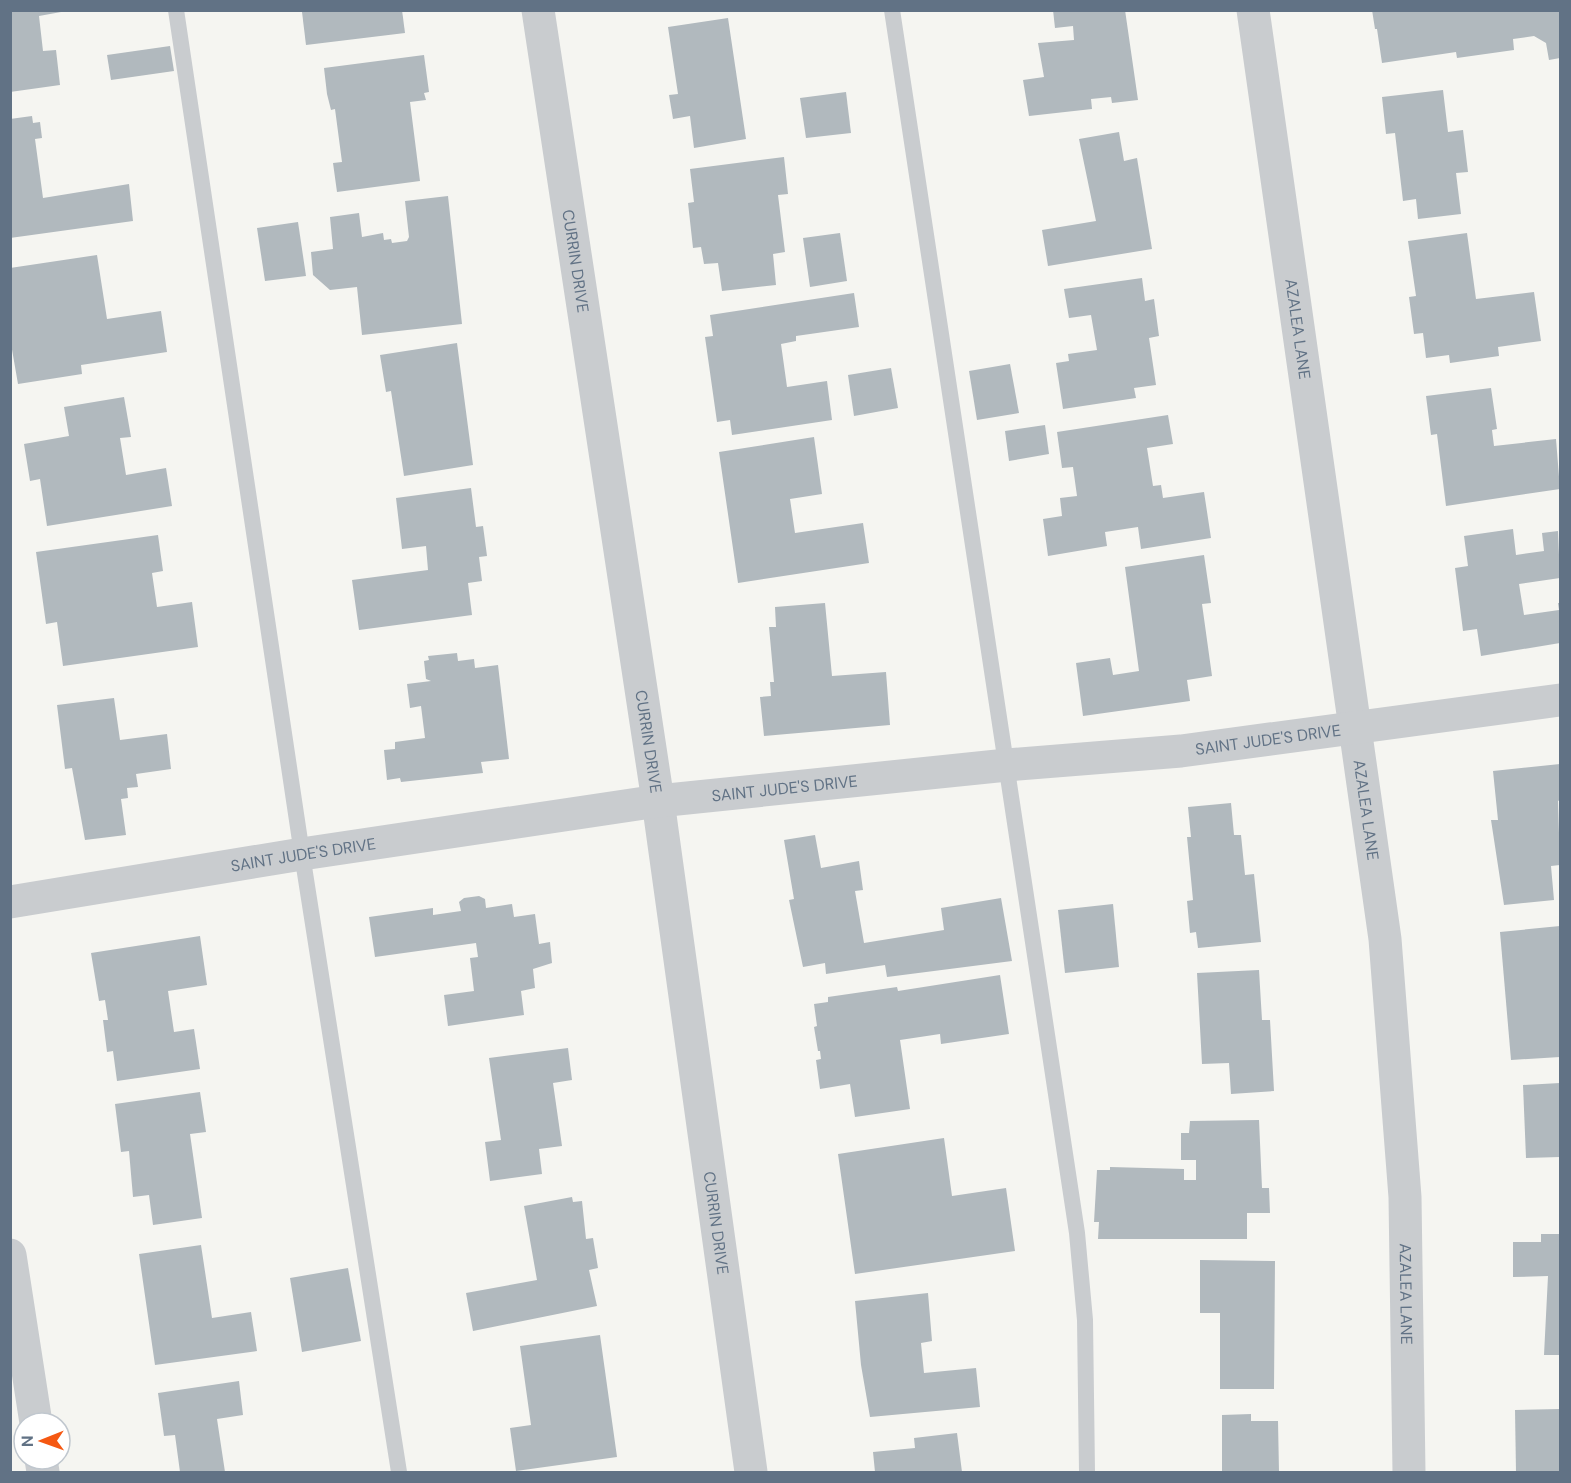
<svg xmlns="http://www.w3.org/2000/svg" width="1571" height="1483" viewBox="0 0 1571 1483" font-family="'DM Sans',sans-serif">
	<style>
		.building { fill: #b1b9be }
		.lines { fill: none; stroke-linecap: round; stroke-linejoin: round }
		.service { stroke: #c9cccf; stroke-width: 16 }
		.minor { stroke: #c9cccf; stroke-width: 33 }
		.tertiary { stroke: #c9cccf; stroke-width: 33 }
		.labels { text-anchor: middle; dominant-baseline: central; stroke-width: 6; stroke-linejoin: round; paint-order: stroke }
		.street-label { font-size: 16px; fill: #617285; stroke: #fff }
	</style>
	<rect width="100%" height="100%" fill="#f5f5f1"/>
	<g class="building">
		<path d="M10 10H72L39 16 43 51 56 50 60 85 10 92Z"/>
		<path d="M310 10H402L405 33 306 45 302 12Z"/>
		<path d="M1053 10H1125L1138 100 1112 103 1111 97 1091 99 1092 109 1029 116 1023 80 1044 77 1038 43 1074 40 1073 26 1055 28Z"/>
		<path d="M1372 10H1560V58L1549 60 1546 43 1534 36 1513 39 1514 50 1457 58 1456 52 1382 63 1377 29H1375Z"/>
		<path d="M728 18 746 139 694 148 690 116 673 119 669 95 678 94 668 27Z"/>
		<path d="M170 46 174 71 111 80 107 55Z"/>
		<path d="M424 55 429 92 424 93 426 100 410 102 420 181 337 192 333 163 342 162 335 109 331 110 327 94 324 68Z"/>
		<path d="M1443 90 1448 132 1463 130 1468 172 1456 173 1461 214 1418 219 1416 199 1403 201 1395 133 1386 134 1382 97Z"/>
		<path d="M846 92 851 133 806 138 800 98Z"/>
		<path d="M32 116 33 123 40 122 42 138 35 139 43 198 129 184 133 221 10 238V119Z"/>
		<path d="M1119 132 1124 161 1137 158 1152 249 1048 266 1042 230 1096 221 1079 139Z"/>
		<path d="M784 157 788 194 778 195 785 252 773 254 776 285 722 291 718 263 704 264 701 247 693 248 688 203 694 202 690 169Z"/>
		<path d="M448 196 462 324 362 335 357 287 330 290 313 275 311 252 333 249 330 217 359 213 362 237 383 233 384 240 391 239 392 243 407 241 409 237 405 201Z"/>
		<path d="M298 222 306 276 265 281 257 228Z"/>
		<path d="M840 233 847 281 810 287 803 238Z"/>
		<path d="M1467 233 1476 299 1534 292 1541 341 1498 347 1499 356 1450 363 1449 355 1426 358 1423 333 1414 334 1409 297 1416 296 1408 241Z"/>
		<path d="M97 255 107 319 161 311 167 352 81 365 82 374 18 384 10 338V268Z"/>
		<path d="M1142 278 1145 301 1154 299 1159 336 1149 338 1156 385 1134 388 1136 398 1063 409 1056 363 1069 361 1068 354 1097 350 1091 315 1069 318 1064 289Z"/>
		<path d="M854 293 859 327 796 336V341L781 344 787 387 827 381 832 420 732 435 730 420 717 422 705 337 713 336 710 315Z"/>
		<path d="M457 343 473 465 404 476 391 391 386 392 380 355Z"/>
		<path d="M1010 364 1019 413 977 420 969 371Z"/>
		<path d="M891 368 898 408 854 416 848 375Z"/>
		<path d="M1491 388 1497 429 1492 430 1494 446 1556 439 1560 489 1446 506 1437 434 1431 435 1426 396Z"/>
		<path d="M124 397 131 437 120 438 126 475 166 468 172 506 47 526 40 479 30 481 24 444 69 436 64 407Z"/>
		<path d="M1168 415 1173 444 1147 448 1153 486 1161 485 1163 498 1204 492 1211 538 1141 549 1138 527 1105 532 1107 546 1048 556 1043 519 1062 516 1060 498 1077 496 1073 467 1062 468 1057 432Z"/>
		<path d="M1045 425 1049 454 1009 461 1005 431Z"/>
		<path d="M814 437 822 494 790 499 795 533 863 523 869 563 738 583 719 452Z"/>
		<path d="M471 488 476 527 483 526 487 556 479 557 482 581 468 583 472 615 359 630 352 580 428 570 426 546 402 549 396 498Z"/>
		<path d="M1513 529 1516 555 1544 551 1542 533 1558 531 1560 578 1519 584 1524 615 1559 610 1558 603H1560V643L1481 656 1477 629 1463 631 1455 568 1468 566 1464 536Z"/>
		<path d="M158 535 163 571 152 573 157 607 192 602 198 647 63 666 57 622 46 624 36 552Z"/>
		<path d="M1204 555 1211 603 1202 604 1212 676 1187 680 1190 701 1083 716 1076 663 1110 658 1113 675 1139 671 1125 567Z"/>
		<path d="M825 603 832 676 886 672 890 725 764 736 760 697 771 696 770 682H774L769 627H776L775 607Z"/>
		<path d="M457 653 458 661 474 659 475 668 498 665 509 759 481 762 483 773 401 782 400 778 387 780 384 750 395 749V742L425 738 421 706 410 708 407 684 431 681 426 679 424 661 429 660 428 656Z"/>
		<path d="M114 698 120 740 167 734 171 769 136 774 138 787 127 788 128 798 121 799 126 835 85 840 72 768 65 769 57 705Z"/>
		<path d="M1560 764V800L1558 801 1560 865 1551 866 1554 900 1504 905 1491 820H1498L1493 771Z"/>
		<path d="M1231 803 1234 835H1241L1245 875 1254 874 1261 942 1198 948 1196 932 1190 933 1187 901 1193 900 1187 837H1191L1188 807Z"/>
		<path d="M815 835 821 868 859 861 863 890 855 891 864 943 944 930 941 908 1001 898 1012 961 887 977 885 965 826 974 825 963 803 967 789 900 794 899 784 840Z"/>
		<path d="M479 896 485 899 486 908 512 904 514 917 535 914 539 944 550 942 552 963 533 969 535 988 521 991 524 1015 448 1026 444 995 474 991 470 958 478 957 476 943 375 957 369 917 433 908V915L461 911 459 902 464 898Z"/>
		<path d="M1113 904 1119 967 1065 973 1058 910Z"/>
		<path d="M1560 926V1057L1511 1060 1500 932Z"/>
		<path d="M200 936 207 985 168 991 174 1032 194 1029 200 1069 117 1081 113 1051 107 1052 103 1020H108L105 1000 99 1001 91 953Z"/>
		<path d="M1259 970 1262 1020H1270L1274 1091 1231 1094 1229 1063 1202 1064 1197 973Z"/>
		<path d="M1000 975 1009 1034 941 1044 940 1034 900 1040 910 1109 855 1117 850 1084 820 1089 816 1060 821 1059 820 1051H818L814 1027 817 1026 814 1004 828 1002V997L897 987 898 991Z"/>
		<path d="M568 1048 572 1080 553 1083 562 1146 539 1149 542 1174 490 1181 485 1142 501 1140 489 1058Z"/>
		<path d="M1560 1083V1157L1526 1158 1523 1085Z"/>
		<path d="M200 1092 206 1132 190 1134 202 1218 153 1225 149 1195 133 1197 129 1151 121 1152 115 1104Z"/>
		<path d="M1259 1120 1262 1188H1269L1270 1213H1247V1239H1098L1099 1222H1094L1097 1170H1110V1167L1184 1169V1180H1196V1160H1181V1133H1189L1190 1121Z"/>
		<path d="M944 1138 952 1196 1006 1188 1015 1251 855 1274 838 1154Z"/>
		<path d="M572 1197 573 1202 582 1201 586 1239 593 1238 598 1268 589 1270 597 1306 473 1331 466 1293 537 1280 524 1206Z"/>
		<path d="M1541 1234H1560V1355H1544L1548 1276 1513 1277V1242H1541Z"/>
		<path d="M201 1245 212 1318 251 1312 257 1351 155 1365 139 1254Z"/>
		<path d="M1200 1260 1275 1261 1274 1389H1220V1313H1200Z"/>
		<path d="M348 1268 361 1341 302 1352 290 1278Z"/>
		<path d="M928 1293 932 1341 921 1343 924 1373 976 1368 980 1407 870 1417 861 1365 855 1301Z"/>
		<path d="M600 1335 617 1457 516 1471 510 1428 531 1425 520 1346Z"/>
		<path d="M239 1381 243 1415 217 1419 225 1472H180L175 1435 164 1436 158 1393Z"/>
		<path d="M1560 1409V1472H1516L1515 1410Z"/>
		<path d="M1251 1414V1421H1278L1279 1472H1222V1415Z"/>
		<path d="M957 1433 962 1472H875L873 1452 915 1448 914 1438Z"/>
	</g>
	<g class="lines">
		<g class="service">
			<path d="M176 10 302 854 399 1472"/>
			<path d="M892 10 1077 1233 1085 1320 1087 1472"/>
		</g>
		<g class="minor">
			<path id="s1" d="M538 10 658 801 751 1472"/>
			<path id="s2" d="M1253 10 1385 939 1405 1197 1409 1472"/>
			<path id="s3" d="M10 902 302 854 658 801 1007 765 1181 751 1560 700"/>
		</g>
		<g class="tertiary">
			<path d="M10 1255 36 1423"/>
			<path d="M41 1459 43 1472"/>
		</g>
	</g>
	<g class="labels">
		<g class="street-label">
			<text stroke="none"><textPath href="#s1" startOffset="254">CURRIN DRIVE</textPath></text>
			<text stroke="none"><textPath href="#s2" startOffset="322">AZALEA LANE</textPath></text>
			<text stroke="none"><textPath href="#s3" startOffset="1269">SAINT JUDE'S DRIVE</textPath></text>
			<text stroke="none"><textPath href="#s1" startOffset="740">CURRIN DRIVE</textPath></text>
			<text stroke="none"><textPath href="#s3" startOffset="783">SAINT JUDE'S DRIVE</textPath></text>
			<text stroke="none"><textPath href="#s2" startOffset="808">AZALEA LANE</textPath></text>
			<text stroke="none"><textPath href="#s3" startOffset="297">SAINT JUDE'S DRIVE</textPath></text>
			<text stroke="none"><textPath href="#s1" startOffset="1226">CURRIN DRIVE</textPath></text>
			<text stroke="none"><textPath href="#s2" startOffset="1294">AZALEA LANE</textPath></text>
		</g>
	</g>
	<rect width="1571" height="1483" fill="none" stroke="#617285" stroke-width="24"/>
	<g transform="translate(42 1441) rotate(269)"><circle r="28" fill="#ffffff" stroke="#c0c7ce" stroke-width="1.5"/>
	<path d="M0-4.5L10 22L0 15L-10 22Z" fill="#f55812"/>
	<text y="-9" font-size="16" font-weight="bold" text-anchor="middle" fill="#617285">N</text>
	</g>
</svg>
